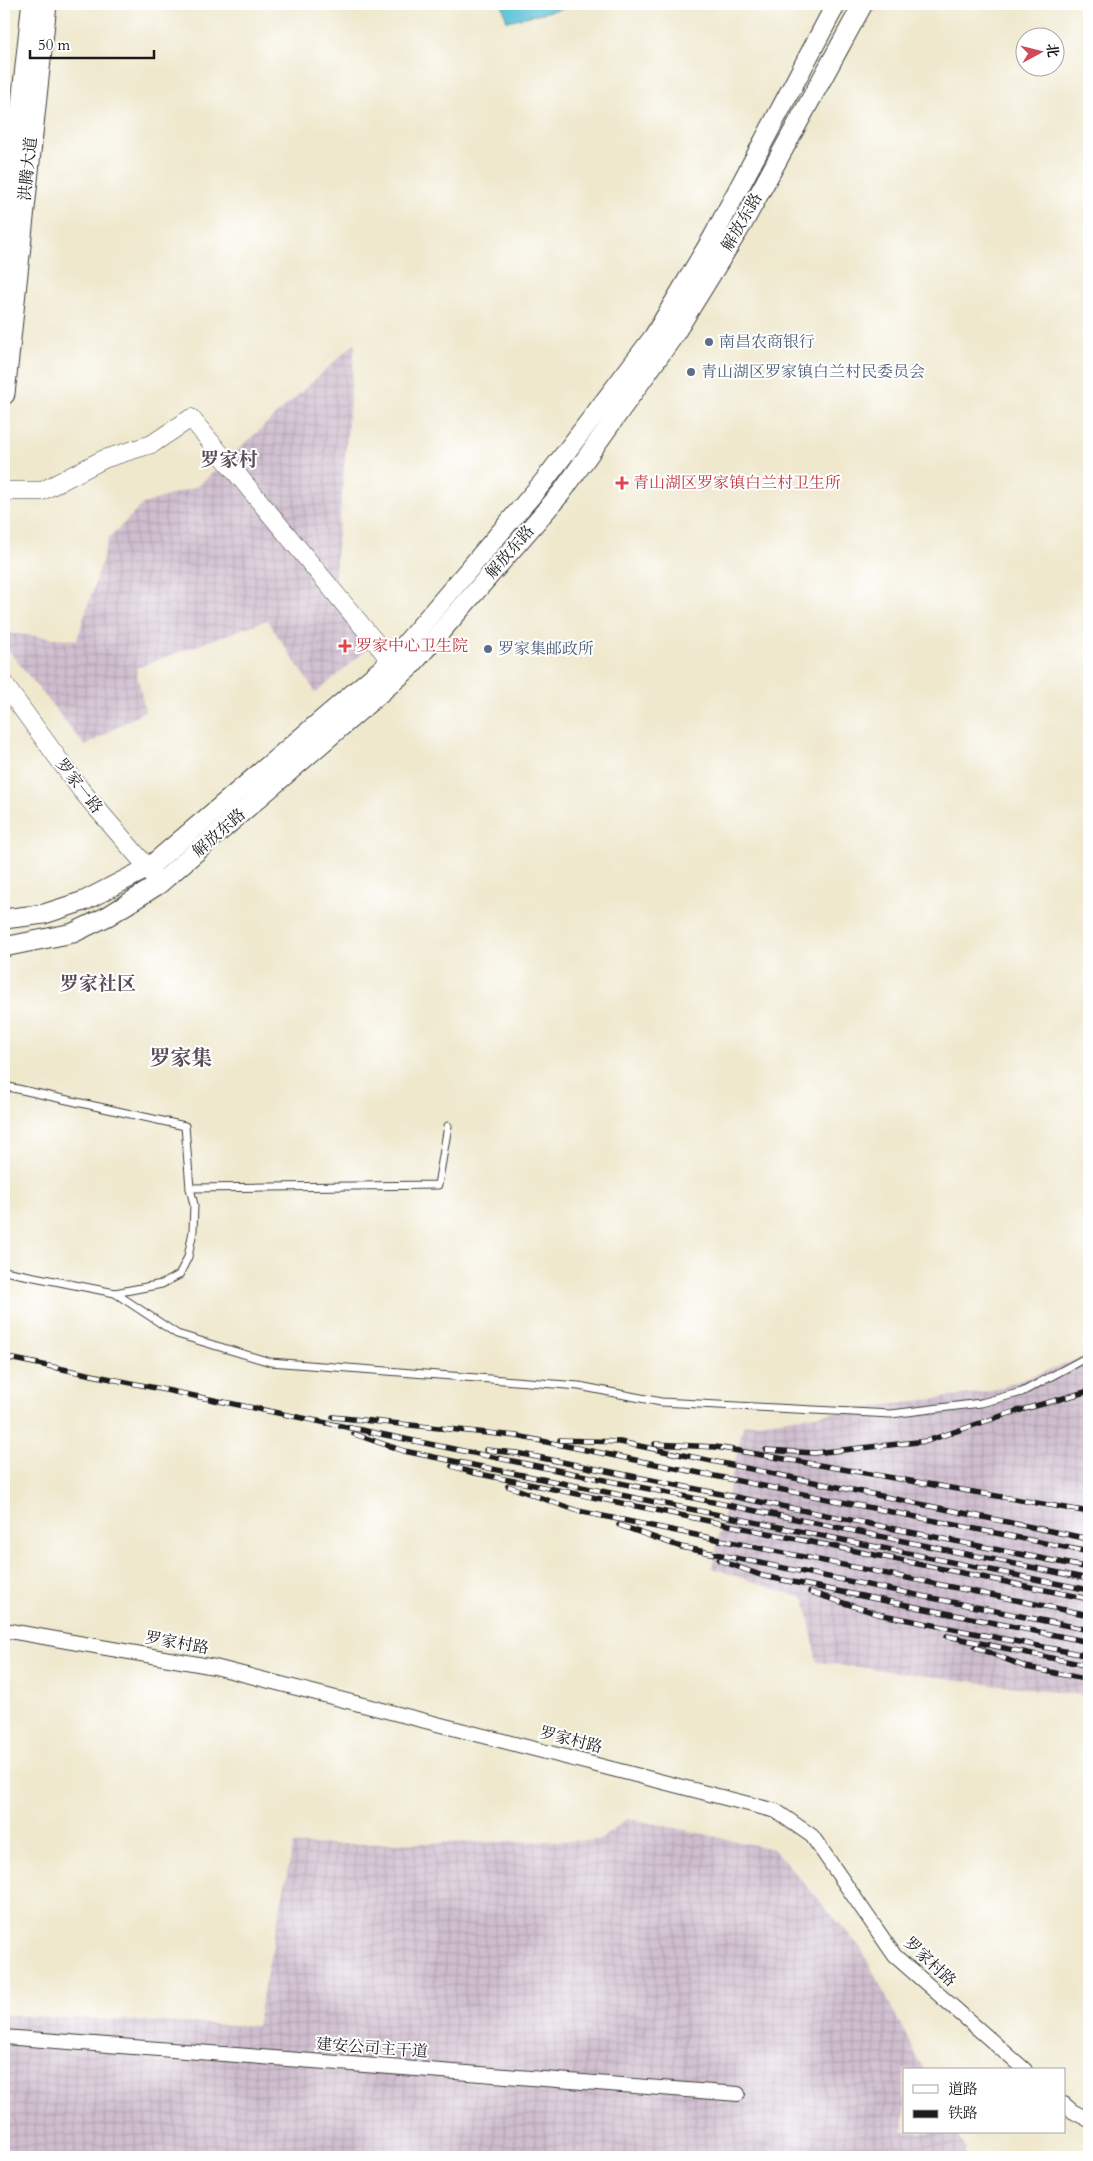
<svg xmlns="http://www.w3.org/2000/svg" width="1093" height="2161" viewBox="0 0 1093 2161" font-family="Cardo,'Noto Serif SC',serif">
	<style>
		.industrial { fill: url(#industrial-grid) }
		.water { fill: #59c1d7; stroke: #3a6e7a }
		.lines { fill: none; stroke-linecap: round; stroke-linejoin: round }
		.service-casing { stroke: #3c3b37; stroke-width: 9 }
		.minor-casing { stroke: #3c3b37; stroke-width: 16 }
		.tertiary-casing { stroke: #3c3b37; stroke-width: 19 }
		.secondary-casing { stroke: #3c3b37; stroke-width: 21 }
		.primary-casing { stroke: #3c3b37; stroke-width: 23 }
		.trunk-casing { stroke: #3c3b37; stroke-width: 24 }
		.service { stroke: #fff; stroke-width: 7 }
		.minor { stroke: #fff; stroke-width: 14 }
		.tertiary { stroke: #fff; stroke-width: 18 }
		.secondary { stroke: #fff; stroke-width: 19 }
		.primary { stroke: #fff; stroke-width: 21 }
		.trunk { stroke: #fff; stroke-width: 22 }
		.rail-casing { stroke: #1c1c1c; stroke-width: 5.5 }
		.rail { stroke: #fff; stroke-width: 4; stroke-dasharray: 11; stroke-linecap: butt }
		.service-dot { fill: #5c6f8a; stroke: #fff; stroke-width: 2 }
		.health-dot { fill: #e0444e; stroke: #fff; stroke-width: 2 }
		.labels { text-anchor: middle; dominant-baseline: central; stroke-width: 4; stroke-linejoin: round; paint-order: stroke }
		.street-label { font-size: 16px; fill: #1c1c1c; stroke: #fff }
		.service-label { font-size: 16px; fill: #4e5e75; stroke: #fff; text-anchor: start }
		.health-label { font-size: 16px; fill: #be3a42; stroke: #fff; text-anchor: start }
		.quarter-label { font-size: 19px; font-weight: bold; fill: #5a4c58; stroke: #fff }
		.district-label { font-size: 21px; font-weight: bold; fill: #5a4c58; stroke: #fff }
	</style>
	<defs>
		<pattern id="industrial-grid" width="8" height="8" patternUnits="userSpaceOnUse" patternTransform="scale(1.25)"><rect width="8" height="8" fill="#cfbdce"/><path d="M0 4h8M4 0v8" fill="none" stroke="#b1a2b0"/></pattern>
	</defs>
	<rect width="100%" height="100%" fill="#fff"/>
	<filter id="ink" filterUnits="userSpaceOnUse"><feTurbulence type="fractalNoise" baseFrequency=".02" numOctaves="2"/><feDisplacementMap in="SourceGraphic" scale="10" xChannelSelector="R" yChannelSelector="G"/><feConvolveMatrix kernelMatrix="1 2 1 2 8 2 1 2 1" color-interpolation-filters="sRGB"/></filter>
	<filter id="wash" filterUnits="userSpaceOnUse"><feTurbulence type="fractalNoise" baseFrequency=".0096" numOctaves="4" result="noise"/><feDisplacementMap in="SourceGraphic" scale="20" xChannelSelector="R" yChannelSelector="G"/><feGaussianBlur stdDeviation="1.12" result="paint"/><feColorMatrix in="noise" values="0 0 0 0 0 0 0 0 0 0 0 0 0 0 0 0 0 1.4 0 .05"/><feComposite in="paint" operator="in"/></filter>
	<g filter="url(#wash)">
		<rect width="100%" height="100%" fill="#efe8cd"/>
		<g class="industrial">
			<path d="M355 343 334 583 378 640 316 693 267 620 136 668 145 711 85 746 4 645V633L77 640 109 538 143 504 198 486Z"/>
			<path d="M1089 1355V1696L817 1662 805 1599 712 1568 743 1425 991 1391Z"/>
			<path d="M628 1818 774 1849 861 1948 924 2070H904V2132H957L966 2149 964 2157H4V2015L256 2026 293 1845 600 1840Z"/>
		</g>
		<path class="water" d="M502 4H583L507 21Z"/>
	</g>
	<g filter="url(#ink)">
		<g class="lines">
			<defs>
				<g id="service">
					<path d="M4 1086 185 1126 190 1188 438 1185 448 1126"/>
					<path d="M4 1271 115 1293 162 1284 179 1275 188 1257 193 1231 194 1205 190 1188"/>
					<path d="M115 1293 177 1334 270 1362 579 1386 661 1402 891 1414 981 1403 1022 1392 1089 1356"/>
				</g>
				<g id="minor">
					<path d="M4 1630 215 1667 776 1811 812 1836 895 1956 1025 2070"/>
					<path d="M4 2037 738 2094"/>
					<path d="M1064 2104 1072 2111 1089 2120"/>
				</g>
				<g id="tertiary">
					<path d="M4 491H42L104 459 152 444 191 418 391 661"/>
					<path d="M4 684 81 790 148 868 159 884"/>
				</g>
				<g id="secondary">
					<path d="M4 919 44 914 84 901 148 868 391 661 544 481 654 336 713 237 836 4"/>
					<path d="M4 947 73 933 108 916 159 884 409 668 562 492 672 338 743 223 863 4"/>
				</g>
				<path id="primary" d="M4 394 46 4"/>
				<path id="trunk" d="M4 282 33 4"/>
			</defs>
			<use href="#service" class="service-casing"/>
			<use href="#minor" class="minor-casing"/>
			<use href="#tertiary" class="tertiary-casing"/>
			<use href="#secondary" class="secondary-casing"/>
			<use href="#primary" class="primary-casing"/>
			<use href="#trunk" class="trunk-casing"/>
			<use href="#service" class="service"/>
			<use href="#minor" class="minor"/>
			<use href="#tertiary" class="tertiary"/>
			<use href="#secondary" class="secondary"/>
			<use href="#primary" class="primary"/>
			<use href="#trunk" class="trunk"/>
			<defs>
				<g id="rail">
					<path d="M4 1357 1089 1579"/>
					<path d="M333 1417 517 1436 1089 1552"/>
					<path d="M354 1434 404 1451 1089 1590"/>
					<path d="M560 1440 620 1442 1089 1539"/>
					<path d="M655 1444 716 1447 1089 1512"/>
					<path d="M486 1450 517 1453 1089 1568"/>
					<path d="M766 1450 814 1453 927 1441 1010 1413 1089 1391"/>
					<path d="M452 1466 470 1472 1089 1599"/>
					<path d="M508 1486 578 1511 1089 1615"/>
					<path d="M619 1525 681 1547 1089 1630"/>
					<path d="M719 1560 763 1576 1089 1642"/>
					<path d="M810 1592 878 1614 1089 1656"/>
					<path d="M947 1636 1089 1666"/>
					<path d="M975 1647 1026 1667 1089 1680"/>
				</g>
			</defs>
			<use href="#rail" class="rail-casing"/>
			<use href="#rail" class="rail"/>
		</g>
	</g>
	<g class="service-dot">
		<circle cx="709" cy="342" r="5"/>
		<circle cx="691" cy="372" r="5"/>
		<circle cx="488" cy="649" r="5"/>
	</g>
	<g class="health-dot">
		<path d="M619.5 475.5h5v5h5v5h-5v5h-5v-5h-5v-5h5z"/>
		<path d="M342.5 638.5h5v5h5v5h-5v5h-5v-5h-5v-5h5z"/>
	</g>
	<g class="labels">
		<g class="street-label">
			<text transform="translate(28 169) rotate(-84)">洪腾大道</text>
			<text transform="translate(742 222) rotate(-60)">解放东路</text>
			<text transform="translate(510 552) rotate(-49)">解放东路</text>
			<text transform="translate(79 786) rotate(52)">罗家一路</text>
			<text transform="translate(219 833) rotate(-41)">解放东路</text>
			<text transform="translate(177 1643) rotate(10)">罗家村路</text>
			<text transform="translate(571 1740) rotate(14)">罗家村路</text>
			<text transform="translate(930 1962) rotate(43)">罗家村路</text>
			<text transform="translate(372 2048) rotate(4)">建安公司主干道</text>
		</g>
		<g class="service-label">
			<text x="719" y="342">南昌农商银行</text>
			<text x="701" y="372">青山湖区罗家镇白兰村民委员会</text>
			<text x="498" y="649">罗家集邮政所</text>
		</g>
		<g class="health-label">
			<text x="633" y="483">青山湖区罗家镇白兰村卫生所</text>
			<text x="356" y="646">罗家中心卫生院</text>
		</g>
		<g class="quarter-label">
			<text x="229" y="460">罗家村</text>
			<text x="98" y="984">罗家社区</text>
		</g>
		<g class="district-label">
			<text x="181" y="1058">罗家集</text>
		</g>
	</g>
	<rect width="1093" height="2161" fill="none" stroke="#fff" stroke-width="20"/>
	<rect x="903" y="2068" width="162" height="65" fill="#ffffff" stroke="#a4a4a4"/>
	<rect x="913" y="2085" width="25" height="8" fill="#ffffff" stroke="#a4a4a4"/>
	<text x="948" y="2094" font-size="15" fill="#1c1c1c">道路</text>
	<rect x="913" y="2110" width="25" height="8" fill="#1c1c1c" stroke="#a4a4a4"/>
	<text x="948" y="2118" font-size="15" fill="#1c1c1c">铁路</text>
	<g transform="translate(1040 52) rotate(83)"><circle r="24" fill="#ffffff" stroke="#a4a4a4"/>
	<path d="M0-4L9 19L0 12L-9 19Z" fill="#d1495b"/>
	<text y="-8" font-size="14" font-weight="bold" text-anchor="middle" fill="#1c1c1c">北</text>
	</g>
	<path d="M30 50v8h124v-8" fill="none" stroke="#1c1c1c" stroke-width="2.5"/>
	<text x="38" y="50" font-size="15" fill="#1c1c1c" stroke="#ffffff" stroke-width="4" paint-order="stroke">50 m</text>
</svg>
